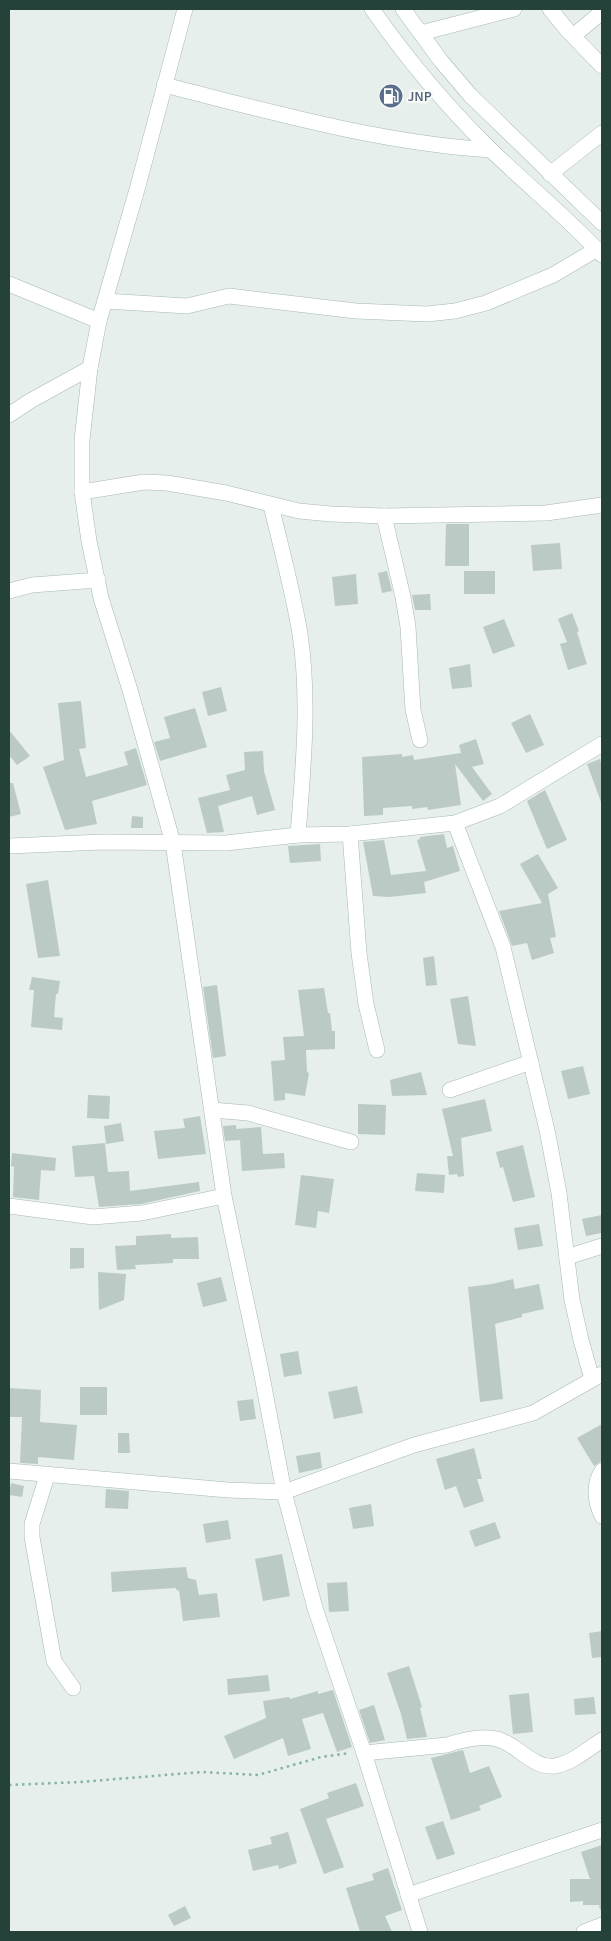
<svg xmlns="http://www.w3.org/2000/svg" width="611" height="1941" viewBox="0 0 611 1941" font-family="Signika,sans-serif">
	<style>
		.building { fill: #bbcac4 }
		.lines { fill: none; stroke-linecap: round; stroke-linejoin: round }
		.street-casing { stroke: #a8b8b2; stroke-width: 16 }
		.secondary-casing { stroke: #a4bbb3; stroke-width: 16 }
		.path { stroke: #86b3a5; stroke-width: 2.5; stroke-dasharray: 2.5 4; stroke-linecap: butt }
		.street { stroke: #fff; stroke-width: 15 }
		.secondary { stroke: #fff; stroke-width: 15 }
		.labels { text-anchor: middle; dominant-baseline: central; stroke-width: 4.5; stroke-linejoin: round; paint-order: stroke }
		.service-label { font-size: 14px; fill: #4e5e75; stroke: #f7fbf9; text-anchor: start }
	</style>
	<rect width="100%" height="100%" fill="#e6efeb"/>
	<g class="building">
		<path d="M446 524H469V566H445Z"/>
		<path d="M560 543 562 569 533 571 531 545Z"/>
		<path d="M387 571 392 591 382 593 378 573Z"/>
		<rect x="464" y="571" width="31" height="23"/>
		<path d="M356 574 358 604 335 606 332 577Z"/>
		<path d="M430 594 431 610H415L412 595Z"/>
		<path d="M572 613 579 631 577 632 587 664 568 670 560 644 567 642 558 619Z"/>
		<path d="M504 619 515 646 493 654 483 627Z"/>
		<path d="M470 664 472 687 452 689 449 668Z"/>
		<path d="M221 687 227 711 208 716 202 692Z"/>
		<path d="M81 701 86 748 79 749 86 777 128 765 124 752 136 748 147 785 92 801 97 824 65 830 43 767 64 760 58 703Z"/>
		<path d="M195 708 207 747 160 761 154 742 170 738 164 717Z"/>
		<path d="M530 714 544 745 526 753 511 723Z"/>
		<path d="M9 730 30 756 17 765 9 755Z"/>
		<path d="M476 739 484 764 472 767 492 794 483 801 455 764 461 805 428 810 427 807 412 809V806L383 808V815L364 816 362 757 402 754V757L413 755 414 760 461 753 459 745Z"/>
		<path d="M263 751 264 771 275 810 257 815 252 796 218 806 224 832 207 833 198 798 230 790 226 775 245 770 244 752Z"/>
		<path d="M600 759 602 766 601 802 587 764Z"/>
		<path d="M9 783H13L21 814 9 817Z"/>
		<path d="M545 790 567 840 547 849 527 801Z"/>
		<path d="M132 816 143 817V828H131Z"/>
		<path d="M444 834 447 848 453 846 460 871 424 882 426 893 389 897 373 896 363 842 384 840 391 875 426 871 417 840 420 839V837Z"/>
		<path d="M320 844 321 861 290 863 288 846Z"/>
		<path d="M538 854 558 888 548 894 556 937 550 938 554 953 532 960 527 943 512 946 499 911 542 903 520 864Z"/>
		<path d="M48 880 60 956 38 958 26 884Z"/>
		<path d="M434 956 437 985 426 986 423 958Z"/>
		<path d="M32 977 60 981 58 994H56L54 1017 63 1018 62 1030 31 1027 34 990H29Z"/>
		<path d="M217 985 226 1056 213 1058 203 987Z"/>
		<path d="M324 988 328 1013H330L332 1031H335V1049L306 1050 307 1072 309 1073 305 1096 285 1093V1100L274 1101 271 1061 285 1060 283 1037 304 1036 298 990Z"/>
		<path d="M468 996 476 1046 458 1044 450 999Z"/>
		<path d="M583 1066 590 1094 568 1099 561 1071Z"/>
		<path d="M421 1072 427 1095 392 1096 390 1080Z"/>
		<path d="M88 1095 110 1096 109 1119 87 1118Z"/>
		<path d="M485 1099 492 1131 461 1138 464 1176 458 1177 457 1174 449 1175 447 1156H453L442 1109Z"/>
		<path d="M358 1104 386 1105 385 1135 358 1134Z"/>
		<path d="M200 1116 206 1154 158 1159 154 1131 185 1128 183 1119Z"/>
		<path d="M121 1123 124 1141 106 1144 104 1126Z"/>
		<path d="M236 1125V1129L261 1127 263 1154 284 1153 285 1168 242 1171 240 1140 225 1141 223 1126Z"/>
		<path d="M105 1143 108 1172 129 1171 130 1191 199 1182 200 1191 141 1204 99 1207 94 1176 75 1177 72 1146Z"/>
		<path d="M523 1145 535 1197 513 1202 503 1167 500 1168 496 1152Z"/>
		<path d="M12 1153 56 1158 55 1171 41 1170 39 1200 13 1197 14 1167 11 1166Z"/>
		<path d="M417 1173 445 1175 444 1193 415 1191Z"/>
		<path d="M301 1175 334 1179 329 1213 318 1211 316 1228 295 1225Z"/>
		<path d="M602 1215V1233L586 1236 582 1219Z"/>
		<path d="M539 1224 543 1246 518 1250 514 1228Z"/>
		<path d="M171 1234V1238L198 1237 199 1259H173V1263L135 1265 136 1269 117 1270 115 1246 136 1245V1236Z"/>
		<path d="M70 1248H84V1268L70 1269Z"/>
		<path d="M98 1272 126 1274 124 1300 99 1310Z"/>
		<path d="M221 1277 227 1301 203 1307 197 1283Z"/>
		<path d="M513 1279 515 1289 539 1284 544 1309 522 1314V1317L495 1324 503 1399 480 1402 468 1287 492 1284Z"/>
		<path d="M298 1351 302 1374 284 1377 280 1354Z"/>
		<path d="M357 1386 363 1413 334 1419 328 1392Z"/>
		<rect x="80" y="1387" width="27" height="28"/>
		<path d="M9 1388 41 1390 40 1422 77 1425 74 1460 38 1457V1464L20 1463 22 1417H9Z"/>
		<path d="M253 1399 256 1419 240 1421 237 1401Z"/>
		<path d="M602 1424V1461L594 1466 577 1438Z"/>
		<path d="M118 1433H129L130 1453H118Z"/>
		<path d="M474 1448 482 1479H477L484 1501 464 1508 456 1486 445 1490 436 1459Z"/>
		<path d="M320 1452 322 1468 299 1473 296 1456Z"/>
		<path d="M11 1483 24 1486 22 1497 9 1495Z"/>
		<path d="M106 1489 129 1491 128 1509 105 1508Z"/>
		<path d="M371 1504 374 1526 353 1529 349 1508Z"/>
		<path d="M228 1520 231 1539 206 1543 203 1524Z"/>
		<path d="M495 1522 501 1538 475 1547 469 1531Z"/>
		<path d="M282 1554 290 1596 263 1601 255 1559Z"/>
		<path d="M186 1567 188 1578 196 1580 199 1595 217 1593 220 1617 183 1621 179 1590 177 1591 176 1588 112 1592 111 1572Z"/>
		<path d="M347 1582 349 1611 329 1612 327 1583Z"/>
		<path d="M602 1631V1657L592 1658 589 1633Z"/>
		<path d="M409 1666 422 1707 420 1708 427 1737 407 1739 401 1714 387 1673Z"/>
		<path d="M268 1675 270 1691 228 1695 227 1679Z"/>
		<path d="M333 1690 352 1747 337 1752 323 1713 302 1719 311 1749 288 1756 283 1738 234 1759 224 1736 266 1718 263 1701 289 1697 290 1699 318 1691V1694Z"/>
		<path d="M529 1693 533 1732 513 1734 509 1695Z"/>
		<path d="M594 1697 596 1714 575 1715 574 1699Z"/>
		<path d="M374 1705 385 1740 370 1743 359 1710Z"/>
		<path d="M463 1750 470 1773 489 1766 502 1797 479 1806 481 1810 451 1820 431 1758Z"/>
		<path d="M356 1783 364 1806 326 1819 344 1867 324 1874 300 1809 329 1798 327 1793Z"/>
		<path d="M443 1821 455 1854 437 1860 425 1827Z"/>
		<path d="M288 1832 297 1863 279 1869 278 1865 253 1871 248 1850 272 1844 270 1837Z"/>
		<path d="M602 1845V1909L600 1910 599 1905H583V1901L570 1902V1879H590L581 1852Z"/>
		<path d="M388 1868 402 1910 385 1916 392 1932H360L346 1888 374 1880 372 1874Z"/>
		<path d="M185 1906 191 1918 174 1926 168 1915Z"/>
	</g>
	<g class="lines">
		<defs>
			<g id="street">
				<path d="M185 9 138 186 99 321 90 368 82 440V492L89 541 101 598 130 690 173 843 224 1196 261 1371 284 1492 315 1608 364 1753 420 1932"/>
				<path d="M550 9 568 31 602 66"/>
				<path d="M421 33 514 9"/>
				<path d="M573 36 602 12"/>
				<path d="M164 85C272 112 380 143 491 150"/>
				<path d="M550 174 602 133"/>
				<path d="M9 284 99 321"/>
				<path d="M105 301 187 306 229 296 356 311 427 314 455 311 486 303 553 275 597 249"/>
				<path d="M9 415 30 401 90 368"/>
				<path d="M82 492 144 482 167 483 226 493 299 511 331 514 384 516 546 513 602 505"/>
				<path d="M271 505C281 548 293 591 300 634 310 701 303 769 298 835"/>
				<path d="M384 516 403 597 408 627 413 710 420 740"/>
				<path d="M9 591 32 585 98 580"/>
				<path d="M455 823 503 947 547 1130 559 1193 572 1300 581 1340 592 1379"/>
				<path d="M350 834 359 953 366 1004 377 1050"/>
				<path d="M9 846 103 842 226 843 298 835 350 834 455 823 500 806 602 744"/>
				<path d="M450 1090 531 1062"/>
				<path d="M212 1110 248 1113 351 1142"/>
				<path d="M9 1206 93 1217 142 1213 224 1196"/>
				<path d="M567 1257 602 1246"/>
				<path d="M9 1471 228 1490 284 1492 414 1445 533 1413 602 1374"/>
				<path d="M602 1471C593 1484 595 1502 602 1516"/>
				<path d="M47 1476 32 1524V1537L54 1661 73 1688"/>
				<path d="M364 1753 447 1745C462 1740 481 1735 497 1739 517 1744 533 1769 555 1766 572 1763 588 1749 602 1740"/>
				<path d="M408 1895 602 1830"/>
				<path d="M584 1932 602 1925"/>
			</g>
			<g id="secondary">
				<path d="M372 9C407 59 448 108 492 151 528 186 568 218 602 255"/>
				<path d="M403 9 441 61 470 95 602 223"/>
			</g>
		</defs>
		<use href="#street" class="street-casing"/>
		<use href="#secondary" class="secondary-casing"/>
		<path class="path" d="M9 1785 80 1782 202 1772 258 1775 321 1757 350 1753"/>
		<use href="#street" class="street"/>
		<use href="#secondary" class="secondary"/>
	</g>
	<defs>
		<symbol id="fuel-disc" viewBox="-11 -11 22 22"><circle r="9.5" fill="#5c6f8a" stroke="#f7fbf9"/><path d="M-5.5-6h7V0h2V4h1.3V-2.5L3-4.5l.8-.8L6-3V5H2.5V1h-1V6h-7ZM-4.2-4.7v3.2H.2V-4.7Z" fill="#fff"/></symbol>
	</defs>
	<g fill-rule="evenodd">
		<use href="#fuel-disc" x="377" y="82" width="28" height="28"/>
	</g>
	<g class="labels">
		<g class="service-label">
			<text x="408" y="96">JNP</text>
		</g>
	</g>
	<rect width="611" height="1941" fill="none" stroke="#24423a" stroke-width="20"/>
</svg>
